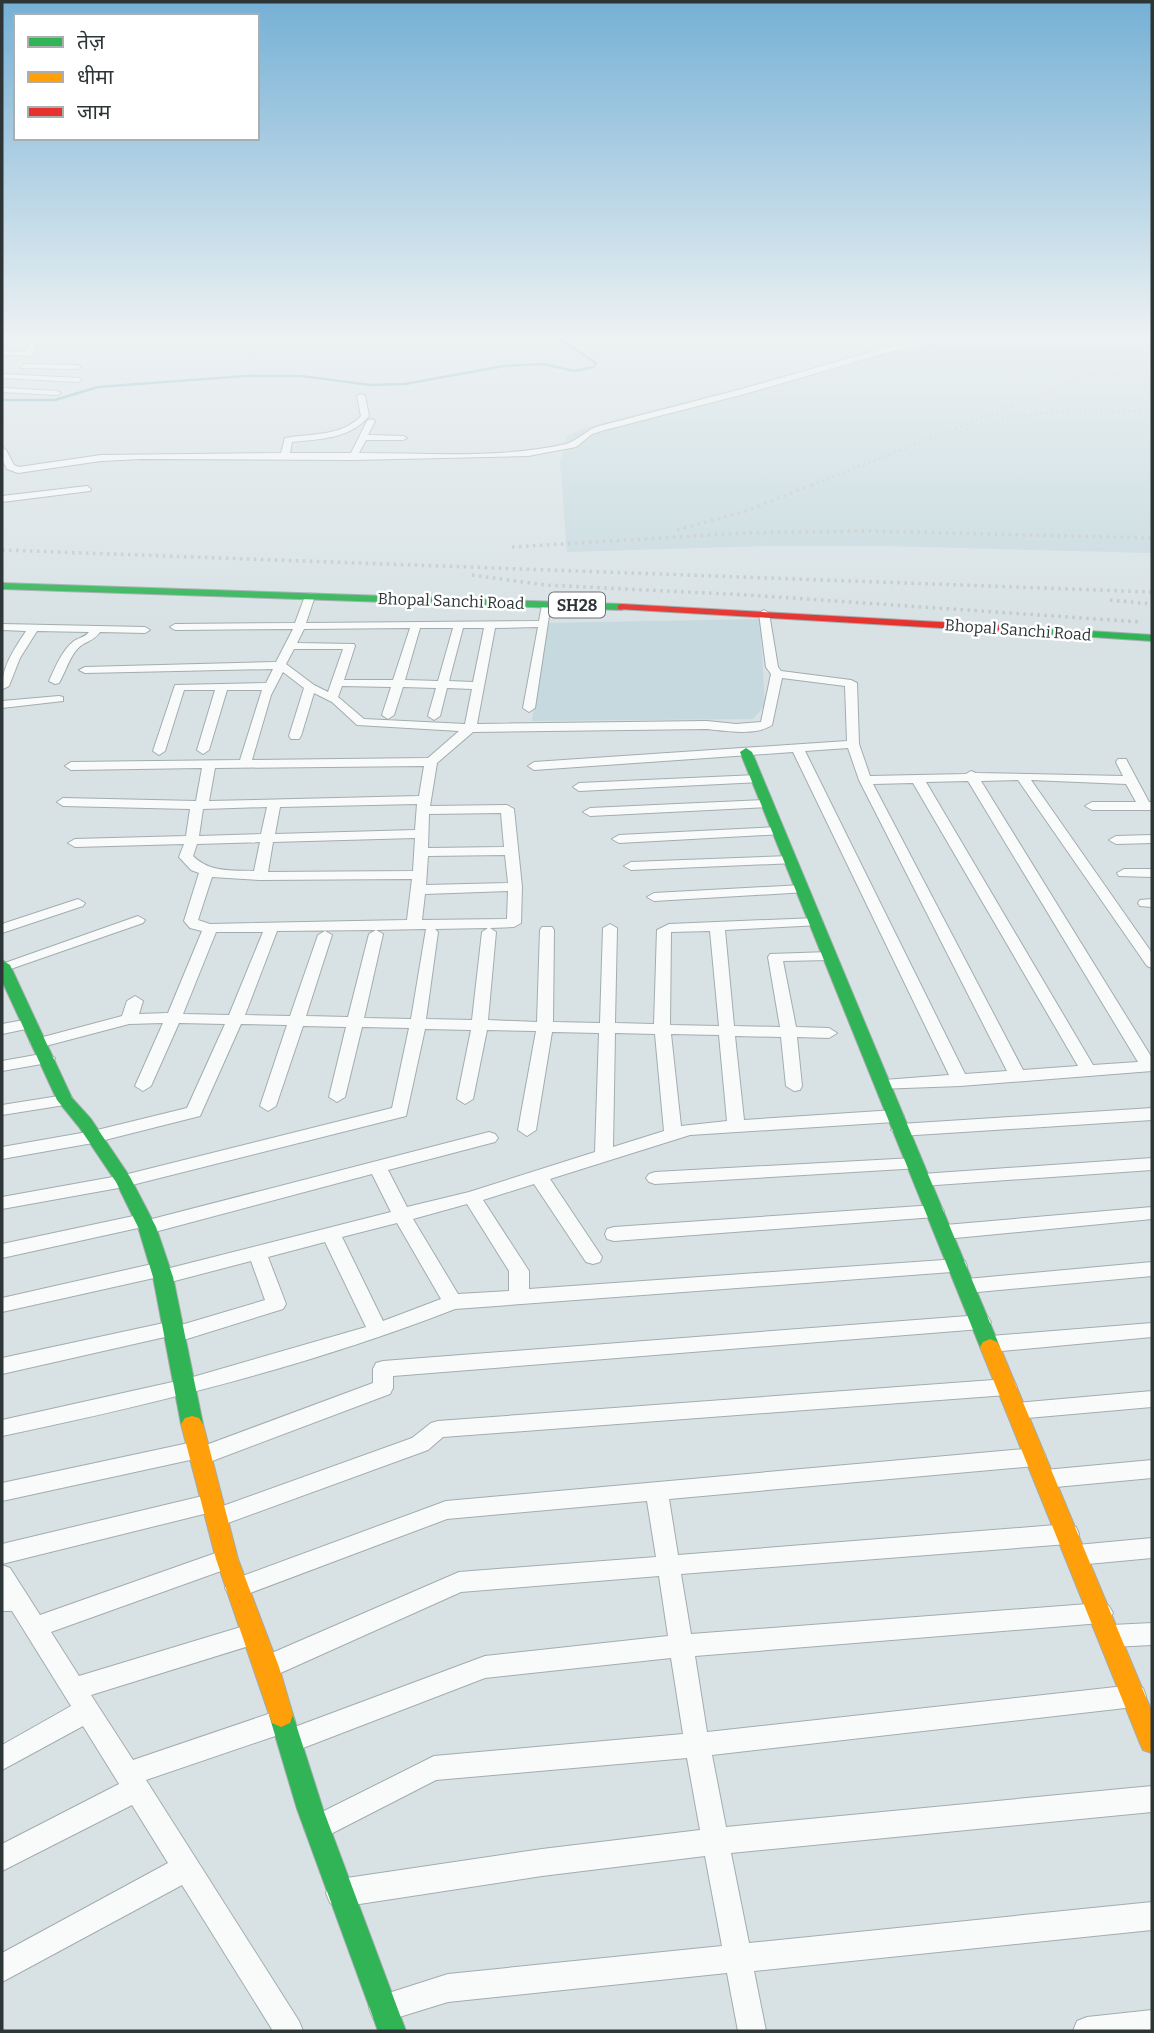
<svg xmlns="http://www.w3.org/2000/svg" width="1154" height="2033" viewBox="0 0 1154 2033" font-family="Bitter,'Noto Sans Devanagari',serif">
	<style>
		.built { fill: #c5d9de }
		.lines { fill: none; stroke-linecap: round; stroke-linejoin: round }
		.stream { stroke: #69abb9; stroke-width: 2.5 }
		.street-casing { stroke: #a3acae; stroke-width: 2 }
		.fast-casing { stroke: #a3acae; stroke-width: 2 }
		.slow-casing { stroke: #a3acae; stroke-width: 2 }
		.jam-casing { stroke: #a3acae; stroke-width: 2 }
		.street { fill: #f9fbfb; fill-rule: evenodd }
		.fast { fill: #30b455; fill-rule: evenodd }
		.slow { fill: #ff9f0a; fill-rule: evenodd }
		.jam { fill: #e5322d; fill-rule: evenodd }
		.rail-far1 { stroke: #c5c8c9; stroke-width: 2.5; stroke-dasharray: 2 3.5; stroke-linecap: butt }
		.rail { stroke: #c5c8c9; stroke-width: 3.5; stroke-dasharray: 2.5 4.5; stroke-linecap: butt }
		.labels { text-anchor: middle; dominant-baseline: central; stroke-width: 5; stroke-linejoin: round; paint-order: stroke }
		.far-street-label { font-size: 16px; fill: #2d3537; stroke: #fff }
		.shield { fill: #fff; stroke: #6c7273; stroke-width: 2 }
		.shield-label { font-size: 16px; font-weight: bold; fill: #2d3537 }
	</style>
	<rect width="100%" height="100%" fill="#d8e2e5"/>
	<g class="built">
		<path d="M919 340H1152V553L887 546H765L567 552 560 462 567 436 581 429Z"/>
		<path d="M760 619 765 705 753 719 532 721 547 623Z"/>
	</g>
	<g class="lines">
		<path class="stream" d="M2 400H55L98 387 245 376H301L371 385 405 384 504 366 543 364 574 371 594 367 596 363 561 340"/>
		<defs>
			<g id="street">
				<path d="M31 340H39L32 356 2 355V351L26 352Z"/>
				<path d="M934 340H947L892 351 748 393 605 430 592 434 576 447 528 456 353 460 141 459 101 461 18 473 7 469 2 459V447L6 450 14 465 19 467 101 455 281 453 285 438C312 433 341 437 361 416L357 396 361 394 365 396 369 416C350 439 320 439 292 442L290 453H351L367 421 371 419 375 421 368 435 403 436 407 438 403 440H366L359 453C427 453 499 459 566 444 577 441 586 430 599 426L742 389 888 347Z"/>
				<path d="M24 364 77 365 81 367 77 369 21 368Z"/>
				<path d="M2 374 78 378 82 380 78 382 2 378Z"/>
				<path d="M2 388 57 391 61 393 57 395 2 392Z"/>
				<path d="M87 486 91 489 90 491 2 502V496Z"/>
				<path d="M310 593 315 596 306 623 539 621 542 605 551 603 535 708 529 712 523 708 538 627 495 628 477 724 707 721 736 724 761 722 771 674 766 667 759 613 764 610 769 613 778 667 781 671 851 680 857 683 859 744 870 776 966 774 971 771 976 773 1123 776 1116 762 1118 759H1126L1149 802H1152V810H1092L1085 806 1092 802H1136L1126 784 1031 780 1152 953V968L1147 966 1018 780 981 781 1152 1058V1071L960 1086 878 1089 876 1085 878 1081 884 1080 949 1075 793 752 534 770 528 766 534 762 847 741 845 686 782 678 772 725C756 736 726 731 707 729L473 732 437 763 430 806 507 805 514 809 522 887 521 923 514 927 490 928 496 932 488 1020 537 1022 540 930 542 927H552L554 930 553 1022 600 1023 603 928 610 924 617 928 615 1023 654 1024 657 930 669 924 816 918 821 919 823 922 821 925 725 930 734 1026 780 1027 768 957 770 954 830 952 837 956 830 960 783 961 796 1027 829 1028 837 1033 829 1038 797 1037 802 1086 800 1090 794 1091 786 1086 781 1037 735 1036 744 1120 895 1110 904 1116 895 1122 690 1135 550 1179 602 1257 600 1262 593 1264 586 1262 534 1184 483 1200 529 1271V1289L958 1259 965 1261 967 1266 965 1271 455 1309C309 1366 155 1404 2 1436V1420L186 1379 366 1327 325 1242 268 1257 286 1304 283 1309 174 1343 165 1337 2 1374V1358L173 1321 181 1325 265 1300 251 1261 163 1284 156 1282 154 1278 2 1312V1298L161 1262 168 1264 170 1268 391 1212 372 1174 147 1234 140 1232 138 1228 2 1258V1244L143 1214 152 1219 489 1132 495 1134 498 1138 495 1142 388 1170 407 1207 469 1192 595 1152 599 1033 552 1032 536 1130 527 1136 518 1130 536 1031 487 1030 473 1099 465 1104 457 1099 471 1030 425 1029 406 1116 124 1187 2 1209V1197L124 1175 392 1108 409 1028 362 1027 345 1097 337 1102 329 1097 346 1027 303 1026 276 1106 268 1111 260 1106 287 1025 241 1024 200 1116 93 1143 2 1159V1147L93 1131 187 1108 225 1024 179 1023 151 1086 143 1091 135 1086 163 1023 129 1024 38 1048 30 1043 32 1040 122 1016 127 1001 135 996 143 1001 139 1014 168 1013 202 931 190 928 184 921 199 873 191 870 179 857 184 844 75 847 68 843 75 839 186 836 190 809 63 806 57 802 63 798 196 801 202 768 71 770 65 766 71 762 240 760 262 690H227L209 750 203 754 197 750 215 690H184L165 751 159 755 153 751 175 685 266 683 273 669 85 673 79 670 85 667 276 662 293 629 175 630 170 627 175 624 295 623 305 596ZM410 628 393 680H344L355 646 354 644 297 643 304 629ZM420 628H453L438 681 405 680ZM463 628H484L473 682 449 681ZM294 649H343L328 692 314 685 286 664ZM283 672 304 688 289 736 291 739H299L301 736 314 693 332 702 357 725 459 731 428 758 252 760 271 695ZM342 686 391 687 382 715 388 719 394 715 403 687 436 688 428 716 434 720 440 716 447 688 472 689 465 724 364 719 338 697ZM848 748 859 780 1007 1071 965 1074 805 751ZM424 766 419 796 209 801 215 768ZM968 781 1138 1062 1093 1065 926 782ZM913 783 1078 1066 1023 1070 873 784ZM417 804 415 830 275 834 280 807ZM267 807 261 834 199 836 203 809ZM501 813 504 847 428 848 429 814ZM415 838 413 871 268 872 273 842ZM260 842 254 871C232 870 210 873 193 856L197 844ZM505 855 508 883 426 885 428 856ZM212 877 260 880 412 879 407 920 210 924 198 920ZM508 891 507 919 422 920 425 894ZM488 928 482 932 472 1020 426 1019 438 932 435 929ZM426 929 411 1019 364 1018 383 934 376 930ZM376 930 369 934 348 1017 306 1016 332 935 325 931 318 935 290 1016 245 1015 277 931ZM710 931 719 1026 670 1025 671 932ZM216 932H263L229 1015 183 1014ZM615 1033 655 1034 664 1131 613 1147ZM671 1034 719 1035 727 1121 681 1126ZM467 1204 509 1271V1291L458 1294 413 1219ZM397 1223 441 1299 383 1321 342 1237Z"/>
				<path d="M2 624 145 627 150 630 145 633 100 632C94 640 90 640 82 645 70 653 66 672 59 683L55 684 49 681C55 668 62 650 74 641 80 637 84 638 89 632L37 631 20 658 9 686 3 689C0 669 15 648 26 631L2 630Z"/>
				<path d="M59 696 63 697V701L2 708V701Z"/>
				<path d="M757 775 761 776V782L579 791 573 787 579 783Z"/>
				<path d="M766 800 771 801V807L590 816 583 812 590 808Z"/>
				<path d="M778 827 783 828V834L619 843 612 839 619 835Z"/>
				<path d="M1152 835V843L1116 844 1109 840 1116 836Z"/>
				<path d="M790 856 797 860 795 863 631 870 624 866 631 862Z"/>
				<path d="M1124 869H1152V877L1119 876 1117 873Z"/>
				<path d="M802 885 807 886 809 889 807 892 654 901 647 897 654 893Z"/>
				<path d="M78 899 85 903 83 906 2 933V924Z"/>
				<path d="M1152 899V907L1140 906 1138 903 1140 900Z"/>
				<path d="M138 916 145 920 143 923 2 972V964Z"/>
				<path d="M30 1019 38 1024 36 1027 2 1034V1024Z"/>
				<path d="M47 1053 55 1058 53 1062 2 1071V1061Z"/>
				<path d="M65 1095 71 1096 73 1100 71 1104 2 1115V1105Z"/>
				<path d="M1152 1108V1120L900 1136 891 1130 900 1124Z"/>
				<path d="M914 1158 920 1160 923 1164 920 1168 655 1184 649 1182 646 1178 649 1174 655 1172Z"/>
				<path d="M1152 1158V1170L922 1186 916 1184 913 1180 916 1176 922 1174Z"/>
				<path d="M935 1205 941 1206 944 1211 941 1216 935 1217 614 1241 607 1239 605 1234 607 1229 614 1227Z"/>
				<path d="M1152 1207V1219L945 1239 938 1237 936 1232 938 1227 945 1225Z"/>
				<path d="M1152 1262V1276L967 1293 960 1291 957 1286 960 1281 967 1279Z"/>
				<path d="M981 1315 988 1317 991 1322 988 1327 981 1329 393 1376V1388L390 1394 199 1466 190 1460 2 1501V1483L198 1441 206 1445 373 1383V1369L376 1363 383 1361Z"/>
				<path d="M1152 1323V1337L991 1352 984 1349 981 1344 984 1339 991 1336Z"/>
				<path d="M1007 1379 1014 1381 1017 1387 1014 1393 1007 1395 443 1437 428 1450 217 1527 209 1525 206 1518 208 1513 2 1564V1544L211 1494 219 1496 222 1503 220 1507 412 1438 431 1423 438 1421Z"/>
				<path d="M1152 1391V1407L1016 1419 1009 1417 1006 1411 1009 1405 1016 1403Z"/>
				<path d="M1035 1448 1043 1451 1046 1457 1043 1463 1035 1466 669 1499 678 1555 1068 1524 1076 1527 1079 1534 1076 1541 1068 1544 681 1574 691 1634 1101 1603 1109 1606 1113 1613 1109 1620 1101 1623 695 1656 707 1732 1134 1685 1143 1688 1146 1696 1143 1704 1134 1707 712 1755 726 1827 1152 1786V1812L731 1853 749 1943 1152 1902V1930L754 1971 766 2031H738L727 1973 448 2002 383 2022 373 2018 369 2008 373 1998 448 1974 722 1946 705 1856 542 1876 340 1907 330 1903 326 1893 330 1883 340 1879 542 1849 700 1830 687 1758 436 1780 317 1841 308 1837 304 1828 308 1819 434 1756 683 1734 671 1658 485 1678 290 1753 281 1750 277 1741 281 1734 146 1780 299 2021 303 2031H273L182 1885 2 1982V1953L168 1863 132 1805 2 1871V1844L119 1784 83 1726 2 1770V1745L71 1706 12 1611H2V1565L10 1568 40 1615 227 1549 235 1552 238 1559 235 1566 51 1632 79 1676 254 1623 262 1626 266 1634 262 1642 91 1695 133 1760 283 1709 292 1713 295 1721 292 1728 485 1656 668 1636 659 1576 461 1592 276 1675 267 1678 258 1675 255 1667 258 1659 459 1572 656 1557 647 1501 447 1519 237 1598 229 1595 225 1588 229 1581 446 1501Z"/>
				<path d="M1152 1460V1478L1045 1488 1037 1485 1034 1479 1037 1473 1045 1470Z"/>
				<path d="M1152 1538V1558L1077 1565 1069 1562 1066 1555 1069 1548 1077 1545Z"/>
				<path d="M1152 1623V1645L1112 1647 1104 1644 1100 1636 1104 1628 1112 1625Z"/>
				<path d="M1152 2010V2031H1073L1077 2021 1087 2017Z"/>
			</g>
			<g id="fast">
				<path d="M2 583 622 604 627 607 622 610 2 589Z"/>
				<path d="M1010 626 1152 635V641L1006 631V627Z"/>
				<path d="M746 748 752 752 1000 1347 997 1352 990 1355 983 1352 980 1347 740 752Z"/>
				<path d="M2 960 10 965 72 1098 91 1119 130 1177 156 1227 173 1277 203 1424 199 1430 192 1432 185 1430 181 1424 153 1277 138 1227 116 1182 79 1127 57 1100 2 981Z"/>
				<path d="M281 1703 290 1707 293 1715 323 1809 406 2031H378L297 1809 269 1715 272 1707Z"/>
			</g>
			<g id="slow">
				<path d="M990 1339 997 1342 1000 1347 1152 1712V1753L1143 1750 1139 1741 980 1347 983 1342Z"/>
				<path d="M192 1416 199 1418 203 1424 238 1559 279 1667 293 1715 290 1723 281 1727 272 1723 216 1559 181 1424 185 1418Z"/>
			</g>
			<path id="jam" d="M622 604 1010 626 1015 629 1010 632 618 609V605Z"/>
		</defs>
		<use href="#street" class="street-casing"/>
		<use href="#fast" class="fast-casing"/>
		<use href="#slow" class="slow-casing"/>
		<use href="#jam" class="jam-casing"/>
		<use href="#street" class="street"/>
		<use href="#fast" class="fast"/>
		<use href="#slow" class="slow"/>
		<use href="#jam" class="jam"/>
		<g class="rail-far1">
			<path d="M1114 374 1152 367"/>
			<path d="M1002 418 1061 411H1152"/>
			<path d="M812 485 1152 351"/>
		</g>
		<g class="rail">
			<path d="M677 530 746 511 816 483"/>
			<path d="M512 547 744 533 866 531 1152 538"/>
			<path d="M2 550 1152 592"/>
			<path d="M472 575 545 585 748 595 1141 622"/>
			<path d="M1110 600 1152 604"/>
		</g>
	</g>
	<linearGradient id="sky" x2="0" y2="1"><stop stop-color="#75b0d5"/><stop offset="0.54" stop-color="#edf2f3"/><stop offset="1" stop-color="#edf2f3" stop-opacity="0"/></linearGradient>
	<rect width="1154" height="624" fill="url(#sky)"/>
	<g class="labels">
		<g class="far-street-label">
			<text transform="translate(451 601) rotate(2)">Bhopal Sanchi Road</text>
			<text transform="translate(1018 630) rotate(4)">Bhopal Sanchi Road</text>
		</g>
		<rect class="shield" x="549" y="592.5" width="56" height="25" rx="5"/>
		<g class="shield-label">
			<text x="577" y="605">SH28</text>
		</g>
	</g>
	<rect width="1154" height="2033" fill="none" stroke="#2d3537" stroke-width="7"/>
	<rect x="14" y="14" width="245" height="126" fill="#ffffff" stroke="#abaeaf" stroke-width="2"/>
	<rect x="28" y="37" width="35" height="10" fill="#30b455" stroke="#abaeaf" stroke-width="2"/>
	<text x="77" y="49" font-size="21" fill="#2d3537">तेज़</text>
	<rect x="28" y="72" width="35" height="10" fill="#ff9f0a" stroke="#abaeaf" stroke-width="2"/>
	<text x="77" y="84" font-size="21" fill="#2d3537">धीमा</text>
	<rect x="28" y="107" width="35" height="10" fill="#e5322d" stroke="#abaeaf" stroke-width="2"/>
	<text x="77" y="119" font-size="21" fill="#2d3537">जाम</text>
</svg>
